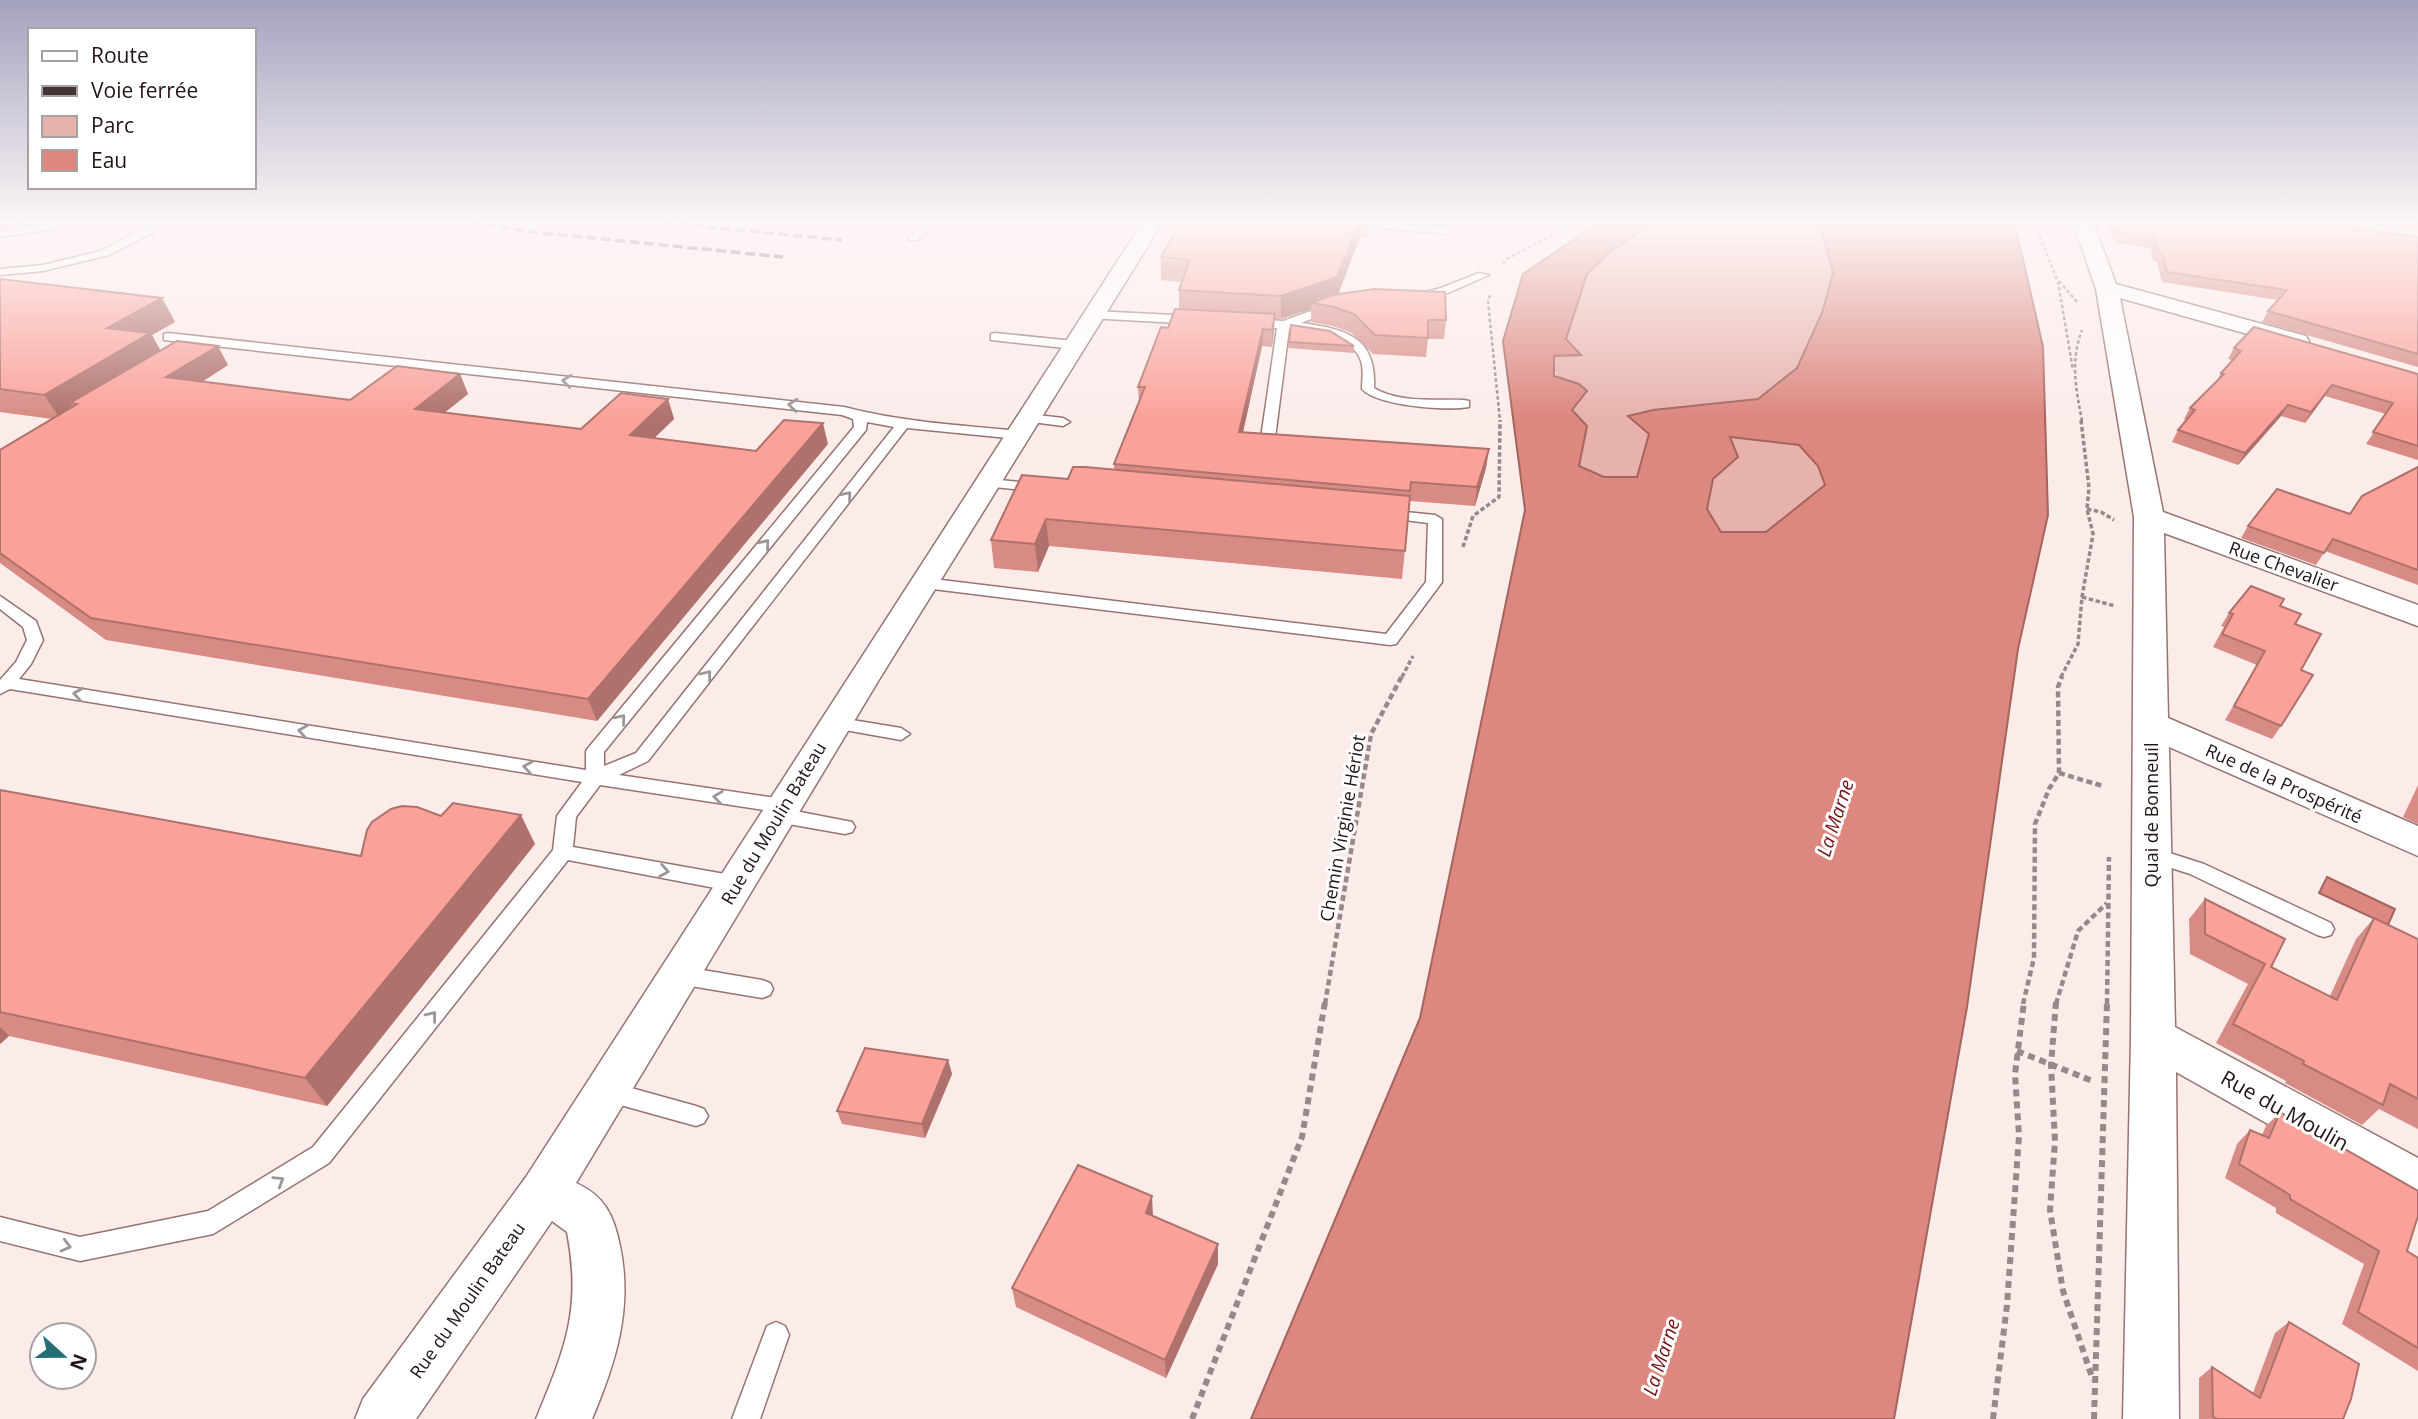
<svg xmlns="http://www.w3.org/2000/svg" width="2418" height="1419" viewBox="0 0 2418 1419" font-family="'Open Sans',sans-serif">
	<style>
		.green { fill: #e7b1ac }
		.water { fill: #dc877f; stroke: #a4655f; stroke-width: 2; fill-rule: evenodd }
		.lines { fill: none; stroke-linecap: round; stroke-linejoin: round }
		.lane-casing { stroke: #957471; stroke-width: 3 }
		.street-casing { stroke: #957471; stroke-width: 3 }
		.path-far3 { stroke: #988988; stroke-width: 2.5; stroke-dasharray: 3.5 2.5; stroke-linecap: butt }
		.path-far2 { stroke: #988988; stroke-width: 3.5; stroke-dasharray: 4.5 2.5; stroke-linecap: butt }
		.path-far1 { stroke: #988988; stroke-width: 4.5; stroke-dasharray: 6 3.5; stroke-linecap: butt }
		.path { stroke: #988988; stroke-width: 6; stroke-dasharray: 7 5; stroke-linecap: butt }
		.lane { fill: #fff; fill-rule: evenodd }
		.street { fill: #fff; fill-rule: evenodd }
		.rail { stroke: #423534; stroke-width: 3.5; stroke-dasharray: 10 4.5; stroke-linecap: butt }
		.wall { fill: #d78b84 }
		.shaded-wall { fill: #af716c }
		.building { fill: #faa29a; stroke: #af716c; stroke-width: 2 }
		.oneway { stroke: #9c9695 }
		.labels { text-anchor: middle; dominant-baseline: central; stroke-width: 6; stroke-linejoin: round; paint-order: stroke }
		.street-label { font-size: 18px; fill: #221514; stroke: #fff }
		.water-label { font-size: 19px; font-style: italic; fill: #750e13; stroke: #fff }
		.near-street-label { font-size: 21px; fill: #221514; stroke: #fff }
	</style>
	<rect width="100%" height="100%" fill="#fbecea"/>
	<g class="green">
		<path d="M1658 220H1819L1834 272 1822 313 1797 368 1759 399 1629 417 1649 434 1637 477H1604L1579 466 1587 426C1567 404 1554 386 1554 356L1581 355 1566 339 1587 274 1611 251Z"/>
		<path d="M1730 437 1799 445 1818 466 1826 485 1766 532H1721L1707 509 1712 479 1738 457Z"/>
	</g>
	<g class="water">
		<path d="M1603 220H1658L1611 251 1587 274 1566 339 1581 355 1554 356V376L1579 384 1587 391 1572 410 1587 426 1579 466 1604 477H1637L1649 434 1628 416 1653 410 1758 399 1797 368 1822 313 1833 273 1819 220H2014L2043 347 2048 515 2018 649 1967 1007 1894 1419H1251L1420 1018 1525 510 1503 341 1523 274ZM1730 437 1799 445 1818 466 1825 485 1766 532H1721L1707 509 1713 479 1738 457Z"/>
		<path d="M2327 877 2395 909 2388 925 2319 893Z"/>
	</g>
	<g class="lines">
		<defs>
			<g id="lane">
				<path d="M73 220H99L94 223 0 237V231Z"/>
				<path d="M158 220H168L166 226 109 255 43 271 0 275V269L43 265 101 251Z"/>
				<path d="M929 220H940L917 240H909V236Z"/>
				<path d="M1315 220H1356L1449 228 1454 231 1449 234 1320 223Z"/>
				<path d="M1479 273 1489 275 1448 293 1420 298 1414 295 1441 288Z"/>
				<path d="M1333 303 1337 305V309L1301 323C1345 329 1377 336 1374 388 1398 403 1436 399 1464 400L1469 401V407C1446 411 1378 406 1362 389 1362 380 1364 370 1361 361 1352 334 1313 331 1289 329L1275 438 1268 442 1263 441 1261 438 1277 328 1251 327 1245 323 1251 319 1283 321Z"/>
				<path d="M1093 311 1195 316 1201 320 1195 324 1089 318 1087 315Z"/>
				<path d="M168 333 844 407C901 422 959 425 1018 431L1025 435 1018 439 907 428 648 761 619 775 783 799 790 801 792 806 790 810 852 822 855 827 852 832 845 834 777 822 770 820 767 815 770 811 600 785 576 817 573 847 736 876 743 879 746 884 743 889 736 892 568 860 329 1163 213 1234 80 1261 0 1241V1217L80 1237 208 1211 313 1147 553 850 557 816 582 782 10 689 0 694V680L16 662 27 640 23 627 0 609V596L36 621 43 640 31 664 19 679 586 770V751L589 747 854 427 853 419 842 415 214 346 186 358 182 357V351L197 344 164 340V334ZM867 422 894 427 636 753 604 766V752L866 430Z"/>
				<path d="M995 333 1074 341 1080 345 1074 349 991 340V334Z"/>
				<path d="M1029 414 1063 418 1070 422 1063 426 1024 421V415Z"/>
				<path d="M989 479 1041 484 1048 488 1041 492 984 486 982 483Z"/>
				<path d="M1386 510 1435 515 1442 519V582L1396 644 1390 645 925 588 917 583 925 578 1386 634 1426 582 1428 523 1381 517 1379 514 1381 511Z"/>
				<path d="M834 717 901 728 910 734 901 740 828 727 825 723 828 719Z"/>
				<path d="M2151 847 2204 864 2331 923 2334 929 2331 935 2324 937 2317 935 2190 874 2144 859 2141 854 2144 849Z"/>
				<path d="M679 966 762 980 770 983 773 989 770 995 762 998 679 984 671 981 668 975 671 969Z"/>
				<path d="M606 1081 696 1106 704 1109 708 1116 704 1123 696 1126 606 1101 598 1098 595 1091 598 1084Z"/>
				<path d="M776 1322 785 1326 789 1335 760 1419H732L767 1326Z"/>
			</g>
			<g id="street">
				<path d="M1144 220H1164L880 678 576 1183C605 1196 614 1216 620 1246 633 1308 616 1362 592 1419H536C565 1349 582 1309 567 1232L552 1221 416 1419H355L363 1399 526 1177Z"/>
				<path d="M2072 220H2092L2116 284 2306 336 2309 341 2306 346 2297 348 2120 298 2163 512 2418 605V626L2164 533 2168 718 2418 826V856L2169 747 2175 1027 2418 1158V1206L2401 1199 2176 1072 2179 1419H2123L2131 1037 2134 517 2096 289Z"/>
			</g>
		</defs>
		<use href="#lane" class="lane-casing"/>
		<use href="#street" class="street-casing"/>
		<g class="path-far3">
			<path d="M2033 220 2058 282 2073 370"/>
			<path d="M1503 264 1505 260 1580 220"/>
			<path d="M2059 281 2078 303"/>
			<path d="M1490 295 1488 301 1500 421"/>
			<path d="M2082 421C2076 389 2070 361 2082 330"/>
		</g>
		<g class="path-far2">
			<path d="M2087 509 2101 512 2114 520"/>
			<path d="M1463 547 1473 516 1499 497 1500 420"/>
			<path d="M2082 597 2115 606"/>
			<path d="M1402 677 1413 656"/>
			<path d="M2061 677 2078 644 2082 597 2093 534 2087 509 2089 488 2081 420"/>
		</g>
		<g class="path-far1">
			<path d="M2059 773 2103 786"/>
			<path d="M1325 1004 1371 734 1402 676"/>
			<path d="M2023 1004 2034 958 2035 824 2049 789 2059 773 2058 687 2062 676"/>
			<path d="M2056 1004 2078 931 2107 903"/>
			<path d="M2107 1004 2109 857"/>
		</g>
		<g class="path">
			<path d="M2056 1002 2051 1065 2055 1141 2050 1210 2063 1291 2093 1380"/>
			<path d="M2017 1051 2095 1082"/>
			<path d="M1192 1419 1302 1137 1325 1002"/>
			<path d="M1993 1419 2007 1305 2019 1136 2015 1074 2024 1002"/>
			<path d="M2094 1419 2107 1002"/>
		</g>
		<use href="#lane" class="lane"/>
		<use href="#street" class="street"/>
		<g class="rail">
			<path d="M457 220 534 232 783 257"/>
			<path d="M634 220 842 240"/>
			<path d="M0 226 42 220"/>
		</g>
	</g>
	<g class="wall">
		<path d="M1182 220H1371L1370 230 1368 238 1360 237 1338 294 1446 320 1444 339H1428L1426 357 1373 354 1352 333 1333 326 1311 322V309L1281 319H1274L1272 347 1262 346 1243 432 1489 449 1486 468 1475 506 1410 501 1402 579 1049 546 1038 572 994 568 991 540 1068 479 1114 469V464L1139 402 1138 387 1168 328 1179 309V290L1182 282 1161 280V257Z"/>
		<path d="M1445 220H1473V222Z"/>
		<path d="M2104 220H2298L2418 237V367L2262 322 2268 311 2278 300 2162 282 2157 262 2153 261 2150 248 2115 243Z"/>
		<path d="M2340 220H2418V230Z"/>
		<path d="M0 279 162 298 175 322 152 335 161 351 228 365 202 382 350 400 460 374 468 394 445 412 581 429 668 399 674 419 654 438 756 451 828 444 597 721 106 640 0 563V450L52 419 0 412Z"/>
		<path d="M1289 342 1354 346V353L1288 348Z"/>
		<path d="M2234 348 2418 374V460L2366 444 2386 414 2325 396 2305 423 2281 416 2238 465 2172 442 2178 430 2186 420 2184 419 2190 408 2215 384 2221 373 2232 360 2228 359Z"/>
		<path d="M2418 467V585L2325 551 2316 565 2241 538 2248 526 2350 514Z"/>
		<path d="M2280 606 2295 624 2301 670 2281 726 2272 739 2225 720 2257 665 2213 647 2224 627 2221 626 2229 613Z"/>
		<path d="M2418 785V824L2403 817Z"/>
		<path d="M0 790 361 856 441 816 535 844 327 1106 9 1036 0 1044Z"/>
		<path d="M2205 899 2271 967 2330 996 2356 939 2374 918 2418 939V1129L2379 1109 2362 1125 2285 1083 2286 1081 2216 1043 2248 984 2190 954 2189 919Z"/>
		<path d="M948 1060 952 1074 925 1138 842 1124 837 1111Z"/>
		<path d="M2280 1112 2407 1251 2418 1258V1371L2342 1324 2364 1264 2276 1213V1208L2225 1178 2237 1144 2250 1130 2262 1135 2266 1126Z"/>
		<path d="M1153 1216 1218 1264 1166 1378 1016 1307 1012 1288Z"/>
		<path d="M2289 1322 2343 1419H2199V1378L2212 1367 2253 1393 2275 1333Z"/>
	</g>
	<g class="shaded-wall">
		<path d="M1360 220H1361L1360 237 1336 300 1312 303 1311 309 1281 319V296Z"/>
		<path d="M1369 220H1371L1370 230 1368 238Z"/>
		<path d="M162 298 175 322 152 335 164 358 77 404 70 403 75 411 61 420 44 395 107 328Z"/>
		<path d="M1275 314 1274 331 1272 347V330Z"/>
		<path d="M1263 329 1262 346 1239 450V432Z"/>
		<path d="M218 346 228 365 178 397 166 377Z"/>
		<path d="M460 374 468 394 424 429 415 409Z"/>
		<path d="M2332 385 2325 396 2305 423 2311 412Z"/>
		<path d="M668 399 674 419 636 456 630 435Z"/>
		<path d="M2288 405 2281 416 2238 465 2245 453Z"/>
		<path d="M823 423 828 444 597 721 588 699Z"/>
		<path d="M1489 449 1486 468 1475 506 1477 487Z"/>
		<path d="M1046 519 1049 546 1038 572 1035 544Z"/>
		<path d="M521 815 535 844 327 1106 305 1078Z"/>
		<path d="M0 1027 9 1036 0 1044Z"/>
		<path d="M948 1060 952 1074 925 1138 922 1124Z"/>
		<path d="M1152 1196 1153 1216 1146 1213Z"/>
		<path d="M1218 1244V1264L1166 1378 1165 1360Z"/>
	</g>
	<g class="building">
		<path d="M1182 220H1360L1337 277 1281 296 1179 290 1190 260 1161 257Z"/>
		<path d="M2113 220H2298L2418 237V354L2268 311 2287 290 2167 272 2162 252 2157 251 2155 238 2119 233Z"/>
		<path d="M0 279 162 298 107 328 150 333 44 395 0 389Z"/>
		<path d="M1374 289 1445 292 1446 320H1428V338L1375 335 1354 314 1334 307 1312 303 1332 295Z"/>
		<path d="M1175 309 1275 314 1272 330 1263 329 1239 432 1489 449 1477 487 1411 482 1410 491 1114 464 1145 387H1138L1161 327 1168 328Z"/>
		<path d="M1291 325 1330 331 1354 346 1289 342Z"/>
		<path d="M2254 327 2418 374V446L2373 432 2393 403 2332 385 2311 412 2288 405 2245 453 2178 430 2195 410 2190 408 2224 374 2221 373 2241 351 2234 348Z"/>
		<path d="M177 341 218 346 166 377 350 400 397 366 460 374 415 409 581 429 621 393 668 399 630 435 756 451 784 420 823 423 588 699 91 618 0 553V450L77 404 70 403Z"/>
		<path d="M1073 467H1085L1410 496 1405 551 1046 519 1035 544 991 540 1022 475 1068 479Z"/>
		<path d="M2418 467V570L2333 539 2324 553 2248 526 2277 489 2350 514 2362 496Z"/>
		<path d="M2251 586 2284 599 2280 606 2301 614 2295 624 2321 634 2301 670 2313 675 2281 726 2234 706 2265 651 2222 634 2233 614 2229 613Z"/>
		<path d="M0 790 361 856 367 830 372 822 391 809 402 806 417 807 441 816 453 803 521 815 305 1078 0 1012Z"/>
		<path d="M2205 899 2285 939 2271 967 2337 1000 2374 918 2418 939V1099L2390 1084 2383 1105 2303 1064 2304 1061 2233 1024 2265 964 2205 934Z"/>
		<path d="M865 1048 948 1060 922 1124 837 1111Z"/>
		<path d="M2280 1112 2418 1191V1216L2407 1251 2418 1258V1348L2358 1312 2379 1251 2290 1199V1195L2239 1164 2250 1130 2269 1138Z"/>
		<path d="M1078 1165 1152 1196 1146 1213 1218 1244 1165 1360 1012 1288Z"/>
		<path d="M2289 1322 2359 1364 2351 1399 2343 1419H2217L2213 1417 2212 1367 2260 1398Z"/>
	</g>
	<defs><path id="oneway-chevron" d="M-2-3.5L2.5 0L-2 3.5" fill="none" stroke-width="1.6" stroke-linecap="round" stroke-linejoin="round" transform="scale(1.75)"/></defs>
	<g class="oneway">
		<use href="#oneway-chevron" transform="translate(567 381) rotate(-174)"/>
		<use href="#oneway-chevron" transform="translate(793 405) rotate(-174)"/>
		<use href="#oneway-chevron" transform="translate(847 496) rotate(-52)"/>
		<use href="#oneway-chevron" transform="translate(765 544) rotate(-51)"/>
		<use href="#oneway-chevron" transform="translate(707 675) rotate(-52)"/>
		<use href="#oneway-chevron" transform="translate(78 694) rotate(-171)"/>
		<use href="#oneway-chevron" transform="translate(621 719) rotate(-51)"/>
		<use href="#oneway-chevron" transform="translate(303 731) rotate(-171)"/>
		<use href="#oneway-chevron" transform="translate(528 767) rotate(-171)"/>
		<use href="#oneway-chevron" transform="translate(718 797) rotate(-172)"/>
		<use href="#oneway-chevron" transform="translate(664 871) rotate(10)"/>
		<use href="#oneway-chevron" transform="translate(432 1016) rotate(-51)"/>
		<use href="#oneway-chevron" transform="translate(279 1181) rotate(-32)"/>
		<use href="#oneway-chevron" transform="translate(66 1246) rotate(15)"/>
	</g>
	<linearGradient id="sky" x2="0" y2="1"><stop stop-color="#a3a2be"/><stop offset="0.53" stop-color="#fdf6f6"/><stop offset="1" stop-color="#fdf6f6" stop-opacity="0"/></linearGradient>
	<rect width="2418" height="419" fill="url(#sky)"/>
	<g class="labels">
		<g class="street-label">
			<text transform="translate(2284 566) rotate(20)">Rue Chevalier</text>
			<text transform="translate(2284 783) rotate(24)">Rue de la Prospérité</text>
			<text transform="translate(2151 815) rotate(-90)">Quai de Bonneuil</text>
			<text transform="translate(773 823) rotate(-59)">Rue du Moulin Bateau</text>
			<text transform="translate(1342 828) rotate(-80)">Chemin Virginie Hériot</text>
			<text transform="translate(467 1300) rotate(-55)">Rue du Moulin Bateau</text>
		</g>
		<g class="water-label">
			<text transform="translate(1835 818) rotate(-72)">La Marne</text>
			<text transform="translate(1661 1357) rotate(-72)">La Marne</text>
		</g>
		<g class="near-street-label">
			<text transform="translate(2285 1110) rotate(29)">Rue du Moulin</text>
		</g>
	</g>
	<rect x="28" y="28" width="228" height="161" fill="#ffffff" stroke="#a7a1a1" stroke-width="2"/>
	<rect x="42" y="51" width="35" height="10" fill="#ffffff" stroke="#a7a1a1" stroke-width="2"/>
	<text x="91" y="63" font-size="21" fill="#221514">Route</text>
	<rect x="42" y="86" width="35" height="10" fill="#423534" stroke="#a7a1a1" stroke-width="2"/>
	<text x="91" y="98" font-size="21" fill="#221514">Voie ferrée</text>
	<rect x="42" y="116" width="35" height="21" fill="#e7b1ac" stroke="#a7a1a1" stroke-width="2"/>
	<text x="91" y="133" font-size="21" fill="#221514">Parc</text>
	<rect x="42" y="150" width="35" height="21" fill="#dc877f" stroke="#a7a1a1" stroke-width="2"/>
	<text x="91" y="168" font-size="21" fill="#221514">Eau</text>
	<g transform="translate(63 1356) rotate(111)"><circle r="33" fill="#ffffff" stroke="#a7a1a1" stroke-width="2"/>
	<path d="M0-5L12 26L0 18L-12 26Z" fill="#246e76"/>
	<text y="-10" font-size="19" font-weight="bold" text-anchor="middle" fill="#221514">N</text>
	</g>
</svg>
